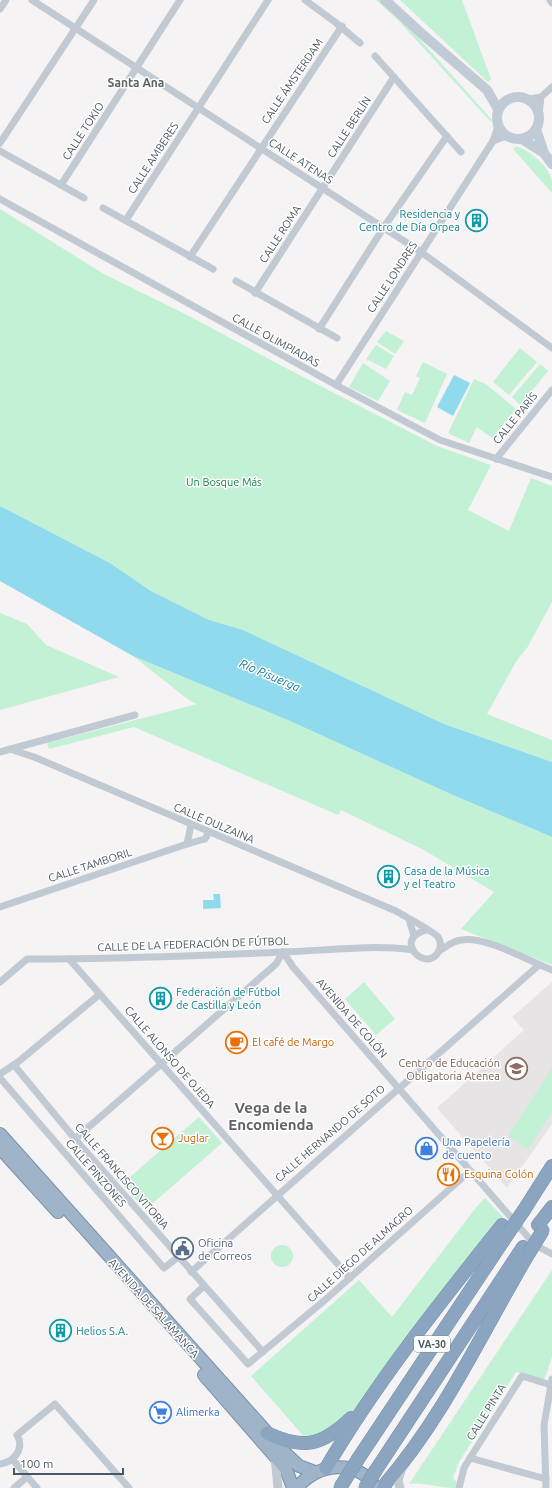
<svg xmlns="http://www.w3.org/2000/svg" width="552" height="1488" viewBox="0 0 552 1488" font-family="Ubuntu,sans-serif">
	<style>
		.education { fill: #e6e4e5 }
		.green { fill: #c3f1d5 }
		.water { fill: #90daee }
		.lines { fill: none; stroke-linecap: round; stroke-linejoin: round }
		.trunk-casing { stroke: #7690ad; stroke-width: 14 }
		.motorway-casing { stroke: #7690ad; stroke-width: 14 }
		.minor { stroke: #c1cad2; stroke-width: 7 }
		.tertiary { stroke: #c1cad2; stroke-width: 9 }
		.secondary { stroke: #c1cbd6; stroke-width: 10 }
		.trunk { stroke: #9fb4c9; stroke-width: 12 }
		.motorway { stroke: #8ba5c1; stroke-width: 13 }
		.motorway-bridge-casing { stroke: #7690ad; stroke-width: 14; stroke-linecap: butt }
		.motorway-bridge { stroke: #8ba5c1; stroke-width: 13 }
		.labels { text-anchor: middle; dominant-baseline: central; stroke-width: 3; stroke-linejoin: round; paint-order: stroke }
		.shield { fill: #fff; stroke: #808990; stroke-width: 1 }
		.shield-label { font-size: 10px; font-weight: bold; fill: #4a5661 }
		.street-label { font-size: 11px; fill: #4a5661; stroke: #fff }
		.culture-label { font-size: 11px; fill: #0d838f; stroke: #fff; text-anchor: start }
		.park-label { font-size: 11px; fill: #17864f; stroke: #fff }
		.food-label { font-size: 11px; fill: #c56008; stroke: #fff; text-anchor: start }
		.education-label { font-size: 11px; fill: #785e54; stroke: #fff; text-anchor: end }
		.shop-label { font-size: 11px; fill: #366cbe; stroke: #fff; text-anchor: start }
		.service-label { font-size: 11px; fill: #4e5e75; stroke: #fff; text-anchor: start }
		.neighbourhood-label { font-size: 12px; font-weight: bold; fill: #5f6368; stroke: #fff }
		.water-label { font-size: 12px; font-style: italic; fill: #0c7c9b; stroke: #fff }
		.district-label { font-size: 15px; font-weight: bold; fill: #5f6368; stroke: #fff }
	</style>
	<rect width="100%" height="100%" fill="#f5f3f3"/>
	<path class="education" d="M552 982V1124L507 1188 437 1108 524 1030 512 1017Z"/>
	<g class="green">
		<path d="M376 0H381L417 36 492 120 491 122 397 19Z"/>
		<path d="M400 0H462L491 79 488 82Z"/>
		<path d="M516 146C530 151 548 165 552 181 552 184 552 190 552 193L513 149Z"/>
		<path d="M0 209 102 273 193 318 280 365 437 446 491 465 468 510 509 531 531 478 552 486V602L527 648 517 660 487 714 552 740V762L444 724 243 630 209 620 151 591 110 563 0 506Z"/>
		<path d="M386 331 404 341 395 354 377 342Z"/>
		<path d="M376 345 394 356 386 369 366 359Z"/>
		<path d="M520 348 537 362 509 395 493 382Z"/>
		<path d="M423 362 447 374 425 423 397 410 405 392 412 395 420 378 416 376Z"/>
		<path d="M363 363 390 381 378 401 349 387Z"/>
		<path d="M540 364 548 371 520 405 512 397Z"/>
		<path d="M474 379 486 384 516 409 492 438 477 427 469 443 448 433Z"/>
		<path d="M0 613 27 624 46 645 119 677 0 710Z"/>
		<path d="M133 656 290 721 453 795 552 837V965L461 929 494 892 424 850 341 810 338 815 134 727 49 749 47 743 197 704 190 701Z"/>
		<path d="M364 982 395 1019 376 1035 345 999Z"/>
		<path d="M552 1068V1112L528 1149 508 1136Z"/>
		<path d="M199 1117 222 1143 145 1210 122 1184Z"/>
		<path d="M485 1198 503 1217 363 1402 340 1426 308 1441 251 1376 359 1280 392 1317 478 1205Z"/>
		<circle cx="282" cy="1256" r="11"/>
		<path d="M552 1270V1357L544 1380 516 1372 459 1462 453 1478 457 1482 455 1488C439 1488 424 1482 409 1484Z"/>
	</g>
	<g class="water">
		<path d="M454 375 470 383 453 416 437 407Z"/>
		<path d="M0 506 110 563 151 591 209 620 243 630 444 724 552 762V837L453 795 290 721 133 656 0 581Z"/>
		<path d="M213 894H220L221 908 203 909V900H214Z"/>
	</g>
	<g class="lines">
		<defs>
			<g id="trunk">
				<path d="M0 1134 287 1455 299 1466 315 1472"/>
				<path d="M0 1148 58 1212"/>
				<path d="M204 1375 286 1469 293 1488"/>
				<path d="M297 1488C316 1463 358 1458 376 1488"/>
			</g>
			<g id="motorway">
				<path d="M524 1210 552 1166"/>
				<path d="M538 1225 552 1207"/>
				<path d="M267 1433C303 1450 322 1446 351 1418"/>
				<path d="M358 1459 509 1232"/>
				<path d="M326 1468C377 1381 440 1303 502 1225"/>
				<path d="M376 1470 523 1247"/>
				<path d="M384 1488 386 1483C445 1415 483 1330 529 1253"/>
			</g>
		</defs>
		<use href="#trunk" class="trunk-casing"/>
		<use href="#motorway" class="motorway-casing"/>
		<g class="minor">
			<path d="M32 0 421 252 552 348"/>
			<path d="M305 0 335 22 360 43"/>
			<path d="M550 0 552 3"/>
			<path d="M0 9 6 0"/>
			<path d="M375 56 461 152"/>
			<path d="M529 99 541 97 552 87"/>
			<path d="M539 114 541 97"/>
			<path d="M493 141 506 136"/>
			<path d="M0 143 94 0"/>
			<path d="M0 151 84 198"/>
			<path d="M61 185 180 0"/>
			<path d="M0 199 336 385 440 440 552 477"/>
			<path d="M103 208 213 269"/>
			<path d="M126 220 268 0"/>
			<path d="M190 257 342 26"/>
			<path d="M236 281 337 338"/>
			<path d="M255 293 394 77"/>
			<path d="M319 329 384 227 447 136"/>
			<path d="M336 385 493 141 498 126"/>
			<path d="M496 459 552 390"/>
			<path d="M10 749 34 757 396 911C404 916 435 932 438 937 441 941 441 947 439 951 426 975 391 938 427 930"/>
			<path d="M0 752 135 715"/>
			<path d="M187 844 205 839 209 832"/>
			<path d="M0 907 187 844 191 825"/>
			<path d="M409 919 414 936"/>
			<path d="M439 951C446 947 452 941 461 940 487 936 528 961 552 970"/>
			<path d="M283 952 293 967 535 1245 552 1254"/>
			<path d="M69 959 350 1278"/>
			<path d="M0 982 27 959C112 959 197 956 282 952 325 951 370 944 413 950"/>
			<path d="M14 1065 75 1139 263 1352"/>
			<path d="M0 1074 18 1062 100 994"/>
			<path d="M0 1078 164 1268 178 1257"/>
			<path d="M75 1139 276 964 283 952"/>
			<path d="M191 1272 539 965"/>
			<path d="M204 1286 190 1299 248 1364 325 1300 470 1171"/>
			<path d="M470 1458 546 1479"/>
			<path d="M13 1460 37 1488"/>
			<path d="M0 1464C14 1462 25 1449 17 1435L55 1404 129 1488"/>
			<path d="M14 1488 27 1477"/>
			<path d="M459 1488 464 1468 470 1458 522 1376 551 1385"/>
			<path d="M546 1488 544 1425 552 1379"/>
		</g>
		<g class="tertiary">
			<path d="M275 1457 278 1488"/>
			<path d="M400 1488 398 1481 403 1464"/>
		</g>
		<g class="secondary">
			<path d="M385 0 421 33 487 90 498 109"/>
			<circle cx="518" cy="118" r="21"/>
			<path d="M536 129 544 153 552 164"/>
			<path d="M522 139 544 153"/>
		</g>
		<use href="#trunk" class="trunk"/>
		<use href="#motorway" class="motorway"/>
		<defs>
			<g id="motorway-bridge">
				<path d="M509 1232 524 1210"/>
				<path d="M529 1253 543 1230"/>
				<path d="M340 1488 358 1459"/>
				<path d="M365 1488 376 1470"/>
			</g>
		</defs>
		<use href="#motorway-bridge" class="motorway-bridge-casing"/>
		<use href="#motorway-bridge" class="motorway-bridge"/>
	</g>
	<defs>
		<symbol id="building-ring" viewBox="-11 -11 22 22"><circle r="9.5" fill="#fff" stroke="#0f9aa8" stroke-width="1.5"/><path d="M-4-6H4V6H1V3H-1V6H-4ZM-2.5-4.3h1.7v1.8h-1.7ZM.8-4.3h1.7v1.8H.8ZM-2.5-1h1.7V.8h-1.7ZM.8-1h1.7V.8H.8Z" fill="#0f9aa8"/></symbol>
		<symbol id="cafe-ring" viewBox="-11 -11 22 22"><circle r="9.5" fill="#fff" stroke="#e8710a" stroke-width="1.5"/><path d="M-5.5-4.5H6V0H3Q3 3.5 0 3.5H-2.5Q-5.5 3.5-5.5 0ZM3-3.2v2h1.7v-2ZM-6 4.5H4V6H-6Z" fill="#e8710a"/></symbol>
		<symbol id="school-ring" viewBox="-11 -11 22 22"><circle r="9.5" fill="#fff" stroke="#8d6e63" stroke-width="1.5"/><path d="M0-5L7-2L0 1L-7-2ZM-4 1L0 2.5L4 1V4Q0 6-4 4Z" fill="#8d6e63"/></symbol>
		<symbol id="bar-ring" viewBox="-11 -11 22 22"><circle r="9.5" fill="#fff" stroke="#e8710a" stroke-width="1.5"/><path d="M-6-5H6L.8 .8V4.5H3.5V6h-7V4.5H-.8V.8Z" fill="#e8710a"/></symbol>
		<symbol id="shop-ring" viewBox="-11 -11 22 22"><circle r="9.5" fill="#fff" stroke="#3f7fe0" stroke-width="1.5"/><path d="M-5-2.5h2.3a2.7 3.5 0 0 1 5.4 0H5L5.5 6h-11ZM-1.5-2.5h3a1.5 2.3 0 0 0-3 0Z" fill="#3f7fe0"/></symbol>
		<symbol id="restaurant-ring" viewBox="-11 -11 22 22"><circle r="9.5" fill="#fff" stroke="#e8710a" stroke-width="1.5"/><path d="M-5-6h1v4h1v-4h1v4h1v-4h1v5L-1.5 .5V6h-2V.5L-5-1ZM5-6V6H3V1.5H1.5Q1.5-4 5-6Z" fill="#e8710a"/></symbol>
		<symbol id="civic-ring" viewBox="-11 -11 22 22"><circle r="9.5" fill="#fff" stroke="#5c6f8a" stroke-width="1.5"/><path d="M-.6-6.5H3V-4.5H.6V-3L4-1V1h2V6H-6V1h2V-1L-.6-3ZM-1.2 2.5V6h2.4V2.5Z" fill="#5c6f8a"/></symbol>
		<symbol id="supermarket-ring" viewBox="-11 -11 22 22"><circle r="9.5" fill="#fff" stroke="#3f7fe0" stroke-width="1.5"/><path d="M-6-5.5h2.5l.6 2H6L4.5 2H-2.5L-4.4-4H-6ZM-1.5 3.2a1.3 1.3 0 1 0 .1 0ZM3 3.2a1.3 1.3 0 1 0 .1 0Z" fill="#3f7fe0"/></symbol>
	</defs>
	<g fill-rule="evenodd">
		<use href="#building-ring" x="464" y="208" width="25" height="25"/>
		<use href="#building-ring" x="376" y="864" width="25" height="25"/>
		<use href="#building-ring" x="148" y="986" width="25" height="25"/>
		<use href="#cafe-ring" x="224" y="1030" width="25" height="25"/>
		<use href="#school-ring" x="504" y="1056" width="25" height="25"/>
		<use href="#bar-ring" x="150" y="1126" width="25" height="25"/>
		<use href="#shop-ring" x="414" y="1136" width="25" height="25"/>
		<use href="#restaurant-ring" x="436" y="1162" width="25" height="25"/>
		<use href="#civic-ring" x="170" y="1236" width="25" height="25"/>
		<use href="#building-ring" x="48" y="1318" width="25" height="25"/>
		<use href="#supermarket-ring" x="148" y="1400" width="25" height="25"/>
	</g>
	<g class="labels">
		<rect class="shield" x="414" y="1336" width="36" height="16" rx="3"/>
		<g class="shield-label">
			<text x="432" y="1344">VA-30</text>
		</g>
		<g class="street-label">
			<text transform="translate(292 81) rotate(-56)">CALLE ÁMSTERDAM</text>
			<text transform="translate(349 127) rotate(-57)">CALLE BERLÍN</text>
			<text transform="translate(83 131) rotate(-57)">CALLE TOKIO</text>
			<text transform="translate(153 158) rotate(-57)">CALLE AMBERES</text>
			<text transform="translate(301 161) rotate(33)">CALLE ATENAS</text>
			<text transform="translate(280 234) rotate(-57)">CALLE ROMA</text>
			<text transform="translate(392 277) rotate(-57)">CALLE LONDRES</text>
			<text transform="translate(276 340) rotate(29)">CALLE OLIMPIADAS</text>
			<text transform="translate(515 418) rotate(-51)">CALLE PARÍS</text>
			<text transform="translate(214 823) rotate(23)">CALLE DULZAINA</text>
			<text transform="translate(90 865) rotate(-18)">CALLE TAMBORIL</text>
			<text transform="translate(193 944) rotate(-2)">CALLE DE LA FEDERACIÓN DE FÚTBOL</text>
			<text transform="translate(352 1018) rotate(49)">AVENIDA DE COLÓN</text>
			<text transform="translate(170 1057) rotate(49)">CALLE ALONSO DE OJEDA</text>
			<text transform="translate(330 1133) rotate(-41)">CALLE HERNANDO DE SOTO</text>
			<text transform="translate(96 1173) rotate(49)">CALLE PINZONES</text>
			<text transform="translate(122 1176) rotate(49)">CALLE FRANCISCO VITORIA</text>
			<text transform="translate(360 1254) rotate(-42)">CALLE DIEGO DE ALMAGRO</text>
			<text transform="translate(154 1308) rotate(48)">AVENIDA DE SALAMANCA</text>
			<text transform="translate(486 1412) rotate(-58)">CALLE PINTA</text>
		</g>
		<g class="culture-label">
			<text x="460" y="214" text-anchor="end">Residencia y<tspan x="460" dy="13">Centro de Día Orpea</tspan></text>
			<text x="404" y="871">Casa de la Música<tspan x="404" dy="13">y el Teatro</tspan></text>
			<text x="176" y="992">Federación de Fútbol<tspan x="176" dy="13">de Castilla y León</tspan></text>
			<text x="76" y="1331">Helios S.A.</text>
		</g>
		<g class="park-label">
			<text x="224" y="482">Un Bosque Más</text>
		</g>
		<g class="food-label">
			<text x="252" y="1042">El café de Margo</text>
			<text x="178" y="1138">Juglar</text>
			<text x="464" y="1174">Esquina Colón</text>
		</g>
		<g class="education-label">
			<text x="500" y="1063">Centro de Educación<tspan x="500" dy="13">Obligatoria Atenea</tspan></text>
		</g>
		<g class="shop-label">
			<text x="442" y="1142">Una Papelería<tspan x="442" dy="13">de cuento</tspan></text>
			<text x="176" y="1412">Alimerka</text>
		</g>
		<g class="service-label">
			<text x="198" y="1243">Oficina<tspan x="198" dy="13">de Correos</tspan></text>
		</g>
		<g class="neighbourhood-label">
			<text x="136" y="82">Santa Ana</text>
		</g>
		<g class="water-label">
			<text transform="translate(270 675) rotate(23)">Río Pisuerga</text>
		</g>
		<g class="district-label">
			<text x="271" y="1107">Vega de la<tspan x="271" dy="17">Encomienda</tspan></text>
		</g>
	</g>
	<path d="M14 1468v6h109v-6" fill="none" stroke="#4a5661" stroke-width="2"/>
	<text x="20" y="1468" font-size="12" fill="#4a5661" stroke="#ffffff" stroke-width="3" paint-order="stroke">100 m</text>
</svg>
